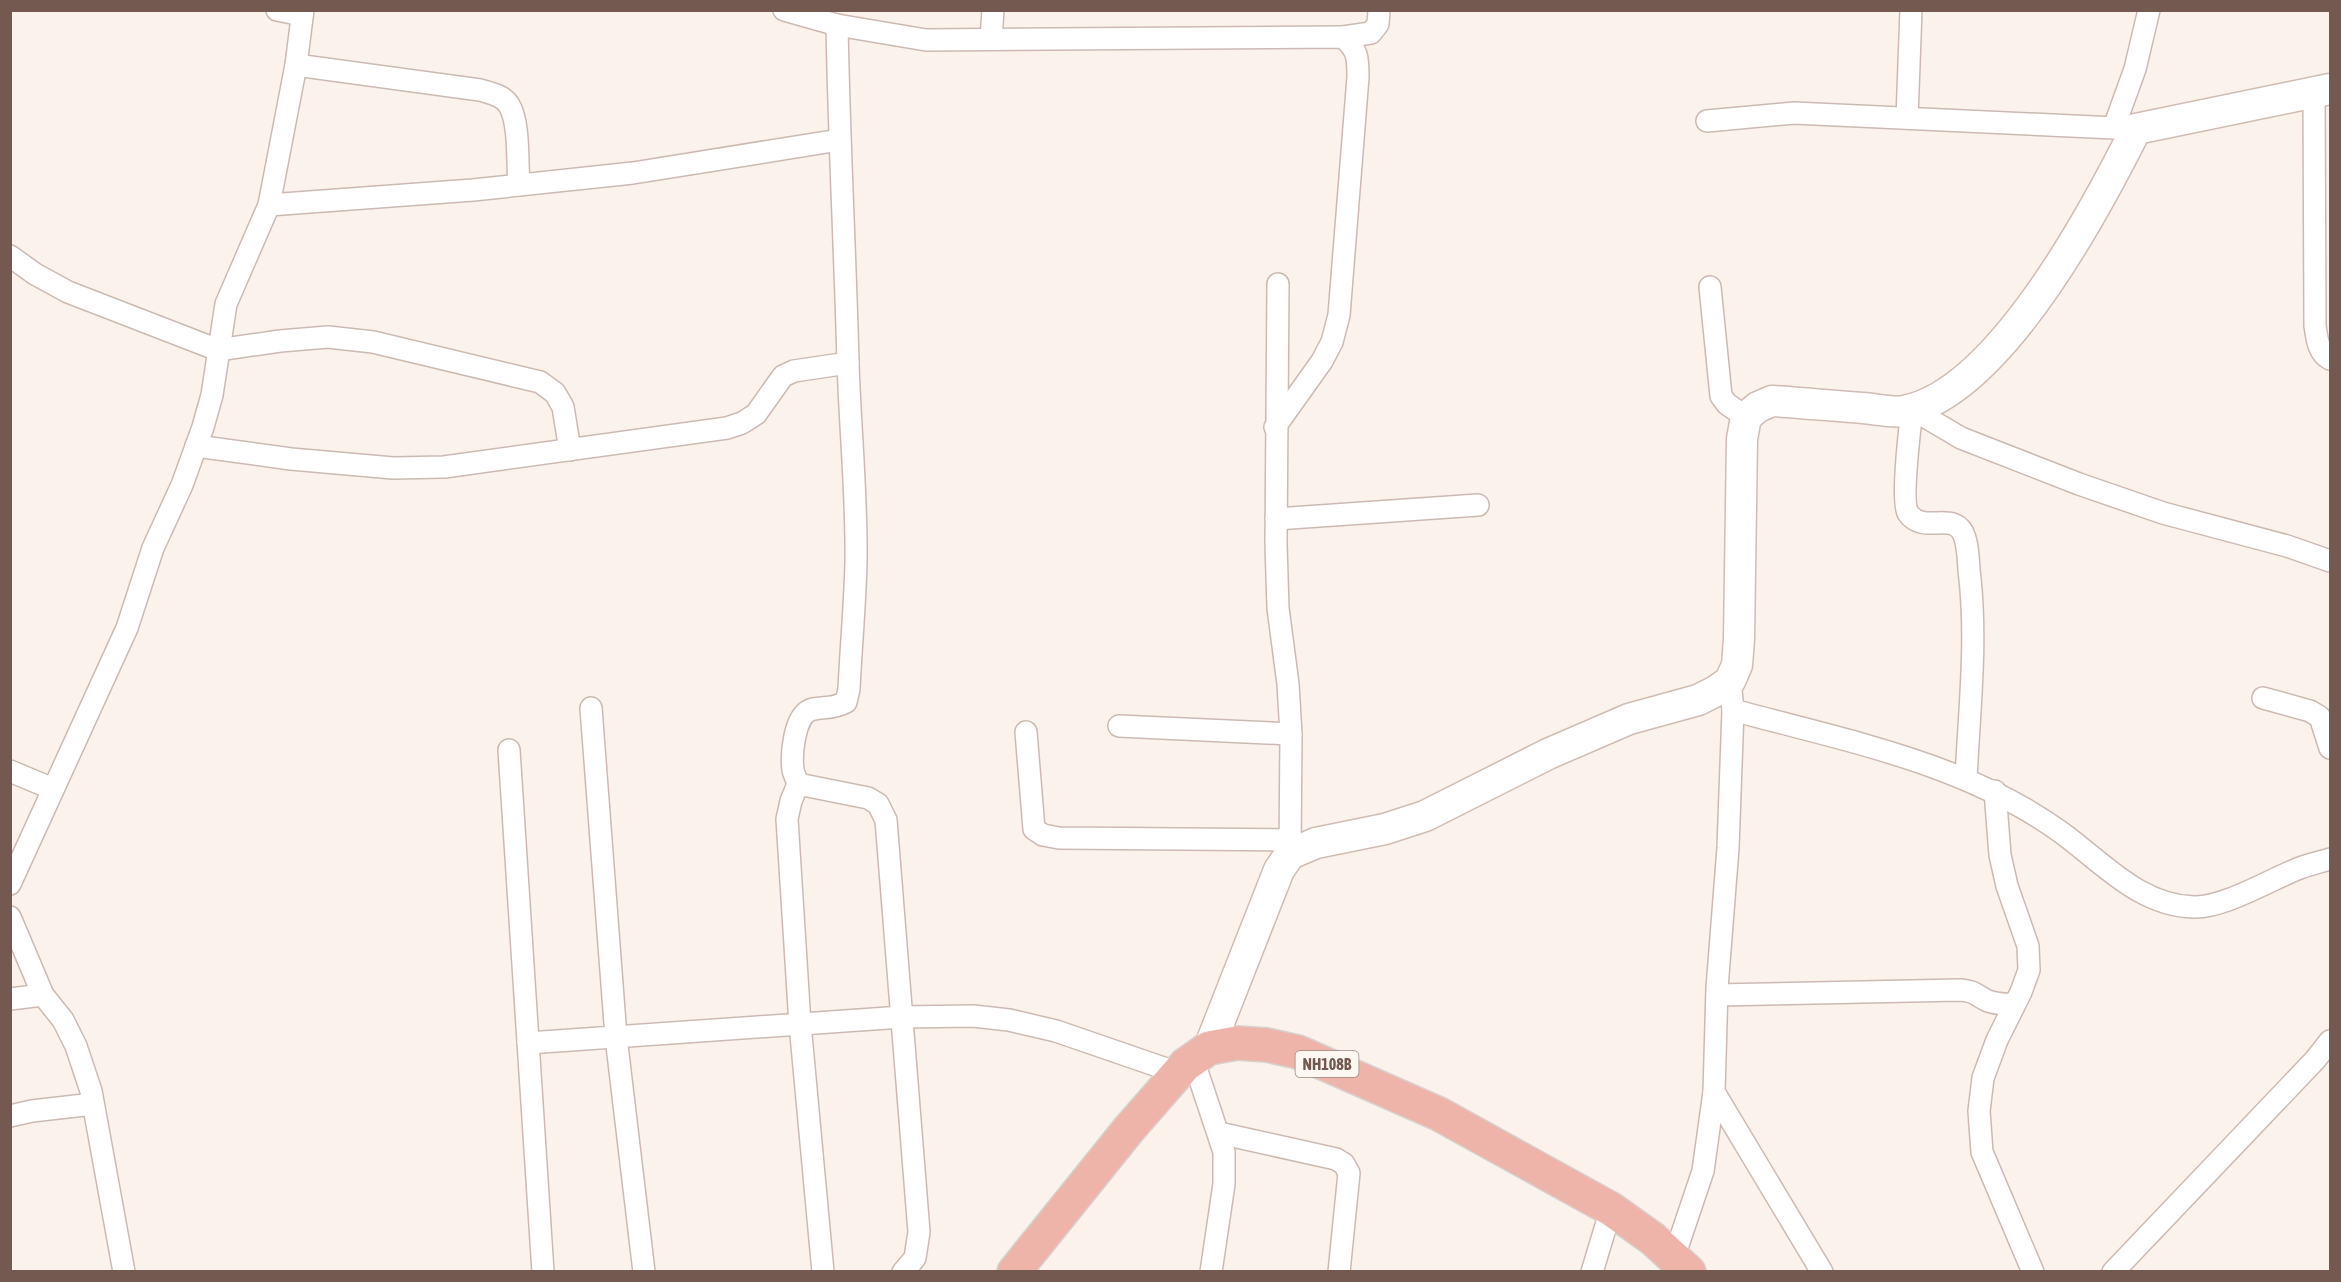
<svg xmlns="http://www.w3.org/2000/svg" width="2341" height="1282" viewBox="0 0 2341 1282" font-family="'Asap Condensed',sans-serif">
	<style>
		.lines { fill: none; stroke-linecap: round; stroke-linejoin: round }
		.street-casing { stroke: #ccbab2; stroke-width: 24 }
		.secondary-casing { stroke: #d0bcb2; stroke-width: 33 }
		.highway-casing { stroke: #d8d1ce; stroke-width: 36 }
		.street { stroke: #fff; stroke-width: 21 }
		.secondary { stroke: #fff; stroke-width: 30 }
		.highway { stroke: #eeb3a9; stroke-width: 33 }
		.labels { text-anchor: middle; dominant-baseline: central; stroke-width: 5; stroke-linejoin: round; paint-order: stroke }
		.shield { fill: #fdf7f1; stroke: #9c8880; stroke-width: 1.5 }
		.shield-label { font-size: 16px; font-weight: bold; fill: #735950 }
	</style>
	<rect width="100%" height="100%" fill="#fbf3eb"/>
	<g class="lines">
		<defs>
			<g id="street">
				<path d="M277 10 302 15"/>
				<path d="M784 10 837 25 926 40 1343 37C1358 50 1358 58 1358 77L1339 315 1332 342 1322 361 1275 427"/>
				<path d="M837 25C839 138 845 250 848 362 850 429 857 495 856 562 855 604 851 647 849 689L846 702C832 710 822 706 810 710 794 717 791 755 793 770 794 775 797 780 798 784L868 798 878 804 886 820 919 1232 915 1258 903 1272"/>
				<path d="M1343 37 1371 33 1378 24 1379 10"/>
				<path d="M991 39 993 10"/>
				<path d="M296 65 480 90C490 93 503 95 509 105 520 123 517 164 519 185"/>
				<path d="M2314 93 2315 326C2317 338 2318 353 2330 359"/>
				<path d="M1907 118 1911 10"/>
				<path d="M1707 121 1794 113 2136 129"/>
				<path d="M2114 127 2135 69 2149 10"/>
				<path d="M269 205 473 190 633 173 839 140"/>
				<path d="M10 256 35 274 68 292 218 350 280 341 328 337 373 342 540 382 555 393 563 407 570 450"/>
				<path d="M1278 284 1276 544 1278 608 1288 684 1291 734 1290 854"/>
				<path d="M1710 287 1721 396 1727 404 1746 417"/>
				<path d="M196 446 291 459 393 468 444 467 727 428 742 423 756 414 783 376 794 371 848 363"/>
				<path d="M1276 519 1478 505"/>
				<path d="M1730 681 1733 710C1846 741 1966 763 2062 833 2103 863 2140 906 2194 907 2224 908 2271 879 2300 868 2310 864 2320 862 2330 859"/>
				<path d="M2263 698 2310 711 2320 717 2330 748"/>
				<path d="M591 708 616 1037 644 1272"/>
				<path d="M1119 726 1291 734"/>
				<path d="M1026 732 1034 829 1043 835 1059 838 1290 840"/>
				<path d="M509 750 543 1272"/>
				<path d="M10 771 53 789"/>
				<path d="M1966 779C1969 713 1977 645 1970 579 1968 565 1969 551 1965 538 1956 508 1924 536 1908 513 1901 501 1910 427 1912 409L1961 438 2079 484 2163 513 2287 546 2330 561"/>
				<path d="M798 784 791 801 787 819 800 1024 823 1272"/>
				<path d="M1995 791 2000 855 2007 886 2028 946 2029 970 2021 992 1997 1040 1983 1078 1979 1111 1982 1152 2033 1272"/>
				<path d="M10 884 127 628 153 548 182 485 203 427 212 395 226 304 269 205 296 65 303 10"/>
				<path d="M10 917 43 995 63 1020 76 1046 91 1091 124 1272"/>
				<path d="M1717 995 1959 990C1976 991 1975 995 1988 1001 1996 1004 2006 1004 2014 1005"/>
				<path d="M10 999 43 995"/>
				<path d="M528 1043 902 1017 973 1016 1009 1020 1056 1031 1178 1073"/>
				<path d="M1193 1059 1224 1152V1184L1211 1272"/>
				<path d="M1714 1092 1822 1272"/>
				<path d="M10 1116 32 1111 93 1104"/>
				<path d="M1219 1133 1336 1159 1344 1164 1349 1173 1339 1272"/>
				<path d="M1674 1257 1703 1171 1714 1092 1717 988 1728 848 1733 710"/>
				<path d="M1592 1272 1611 1209"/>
				<path d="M2113 1272 2315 1060 2330 1041"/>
			</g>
			<path id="secondary" d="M1209 1048 1279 870 1290 854 1316 843 1385 829 1425 816 1548 754 1629 719 1698 700 1716 691 1730 681 1737 665 1739 639 1742 439 1746 417 1758 407 1772 401C1803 403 1833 406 1863 408 1876 409 1892 413 1904 411 1999 393 2096 209 2136 129L2330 89"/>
			<path id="highway" d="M1014 1272 1129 1129 1185 1065 1209 1048 1237 1043 1267 1045 1298 1052 1439 1114 1611 1209 1653 1239 1689 1272"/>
		</defs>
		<use href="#street" class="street-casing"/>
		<use href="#secondary" class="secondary-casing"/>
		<use href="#highway" class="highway-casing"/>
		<use href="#street" class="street"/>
		<use href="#secondary" class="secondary"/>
		<use href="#highway" class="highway"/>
	</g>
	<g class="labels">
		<rect class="shield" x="1295.5" y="1051" width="63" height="26" rx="4.5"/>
		<g class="shield-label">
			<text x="1327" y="1064">NH108B</text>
		</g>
	</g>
	<rect width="2341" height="1282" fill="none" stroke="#735950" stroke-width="24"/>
</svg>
